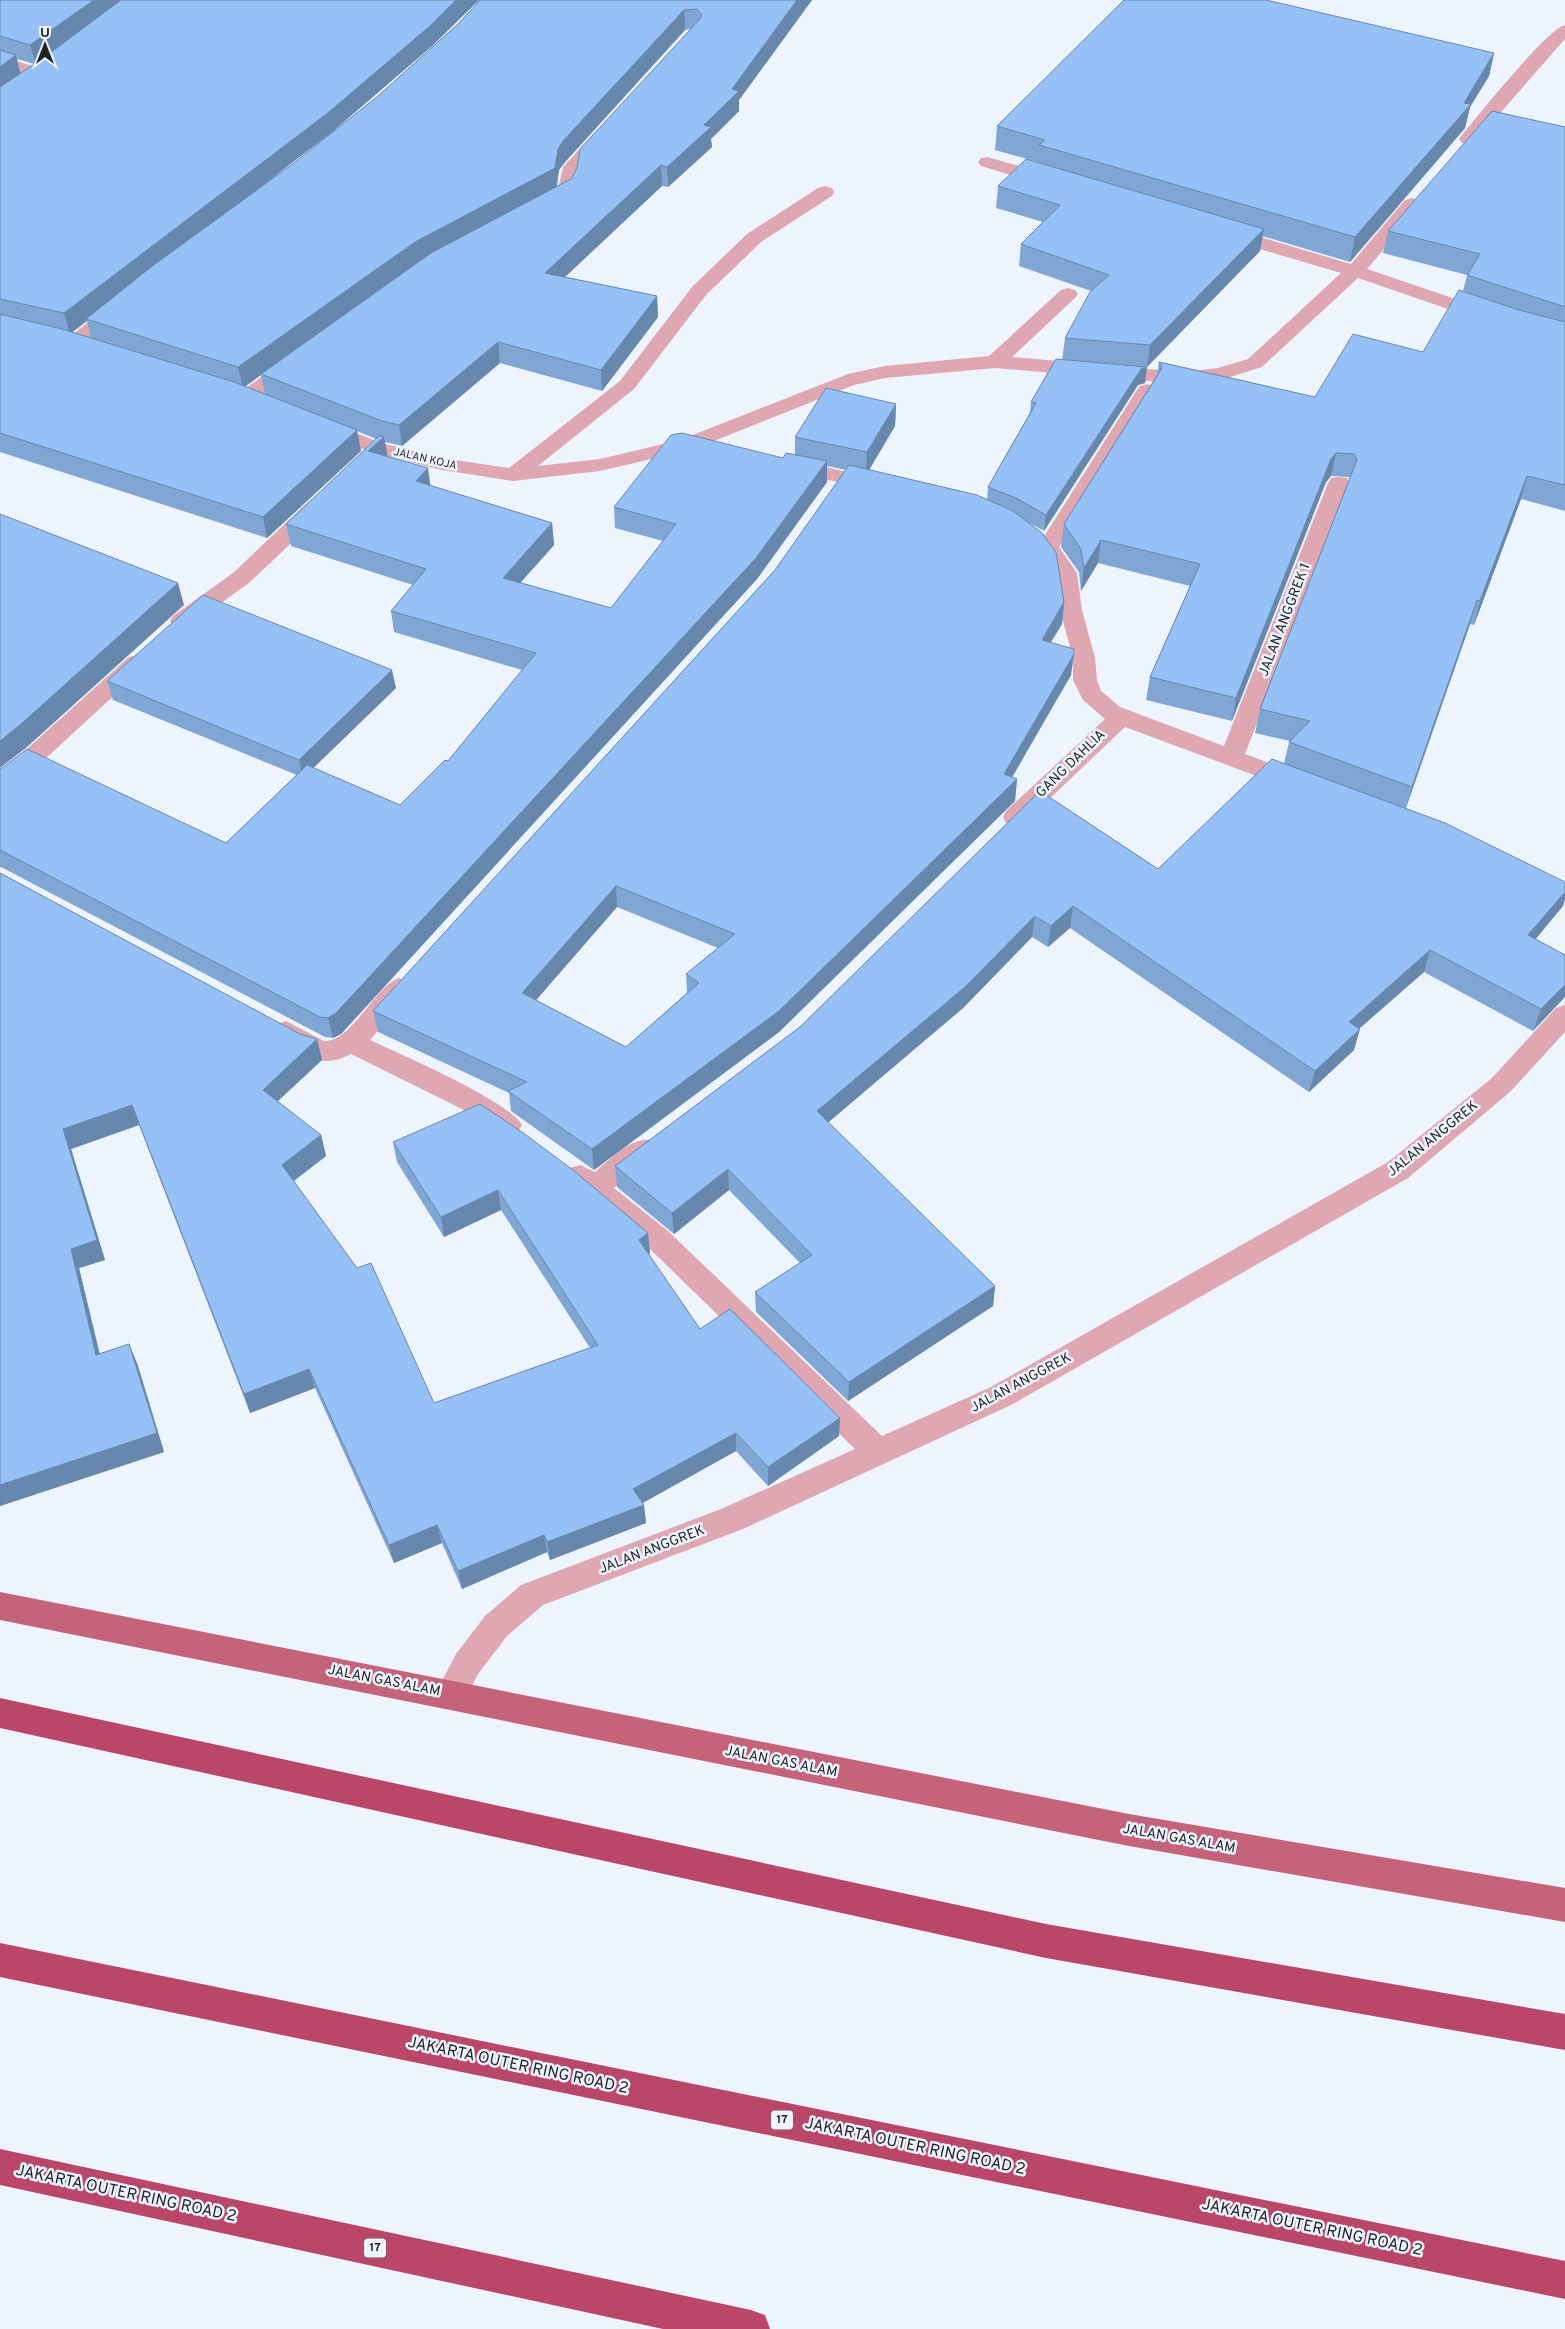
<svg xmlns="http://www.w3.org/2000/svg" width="1565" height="2329" viewBox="0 0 1565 2329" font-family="Overpass,sans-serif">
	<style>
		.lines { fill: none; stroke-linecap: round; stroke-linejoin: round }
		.minor { fill: #dfa7b2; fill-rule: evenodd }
		.major { fill: #c5637b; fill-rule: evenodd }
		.highway { fill: #ba4768; fill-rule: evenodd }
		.wall { fill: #80a6d4; fill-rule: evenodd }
		.shaded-wall { fill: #6887ad }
		.building { fill: #95c1f7; stroke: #6887ad; fill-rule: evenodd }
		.labels { text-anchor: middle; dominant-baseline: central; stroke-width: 5; stroke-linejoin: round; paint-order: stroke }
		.far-street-label { font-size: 11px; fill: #1f2225; stroke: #edf4fd }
		.shield { fill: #edf4fd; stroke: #5d6166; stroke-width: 1 }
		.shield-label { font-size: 12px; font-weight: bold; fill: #1f2225 }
		.street-label { font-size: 14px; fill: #1f2225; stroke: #edf4fd }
		.near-street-label { font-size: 16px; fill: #1f2225; stroke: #edf4fd }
	</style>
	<rect width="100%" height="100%" fill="#edf4fd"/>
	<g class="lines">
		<g class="minor">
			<path d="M1565 25V39L1474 143H1462L1459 139 1462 135C1478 116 1547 29 1565 25Z"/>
			<path d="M0 56 46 70 49 74 46 78 40 79 0 67Z"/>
			<path d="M603 129 609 130 612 134C603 147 588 156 580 169 577 175 579 182 577 188 572 202 552 212 538 209L536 205 538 201 558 189 563 167 597 130Z"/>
			<path d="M987 157 1057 177 1059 181 1057 185 1050 187 981 166 978 162 981 158Z"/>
			<path d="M825 186 832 188 834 192 832 196 761 242 706 295 634 389 538 466 600 459 680 440 848 374 885 366 989 356 1061 290 1068 288 1075 290 1078 294 1075 298 1012 357 1183 372 1218 368 1248 359 1341 273 1219 237 1217 233 1219 229 1226 227 1351 264 1405 200 1412 198 1419 200 1421 204 1419 208 1367 269 1494 312 1497 316 1494 320 1487 322 1480 320 1358 278 1262 367 1227 378 1183 384 995 368 885 378 854 385 694 449 600 471 513 481 442 470 371 452 316 431 313 427 316 423 323 421 385 444 442 458 509 468 620 381 692 287 747 234 818 188Z"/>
			<path d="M118 302 125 304 128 308 125 312 81 347 74 349 67 347 64 343 67 339 111 304Z"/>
			<path d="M293 357 300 359 303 363 300 367 253 401 246 403 239 401 236 397 239 393 286 359Z"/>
			<path d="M1147 384 1154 386 1157 390 1059 547 1077 573 1082 610 1095 658 1097 680 1101 691 1120 707 1224 746 1328 483 1331 478 1339 477 1347 478 1350 483 1245 754 1305 776 1309 782 1305 788 1297 790 1289 788 1125 727 1024 823 1015 825 1006 823 1003 817 1006 811 1105 719 1083 700 1073 680V658L1060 610 1055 573 1040 552 1019 534 1022 529 1030 527 1045 535 1137 390 1140 386Z"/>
			<path d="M791 460 886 480 889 485 886 490 878 491 784 470 780 466 784 462Z"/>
			<path d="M316 500 324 502 327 507 324 512 249 583 189 626 181 628 173 626 170 621 173 616 233 573 308 502Z"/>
			<path d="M137 655 145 657 148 662 145 667 44 760 8 788 0 790V770L28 748 129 657Z"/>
			<path d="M399 978 408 981 412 988 394 1012 370 1040C400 1054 509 1101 522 1125L518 1132 508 1136 498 1132 472 1114 351 1054C345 1057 336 1061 328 1061 313 1062 280 1044 273 1031L277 1024 286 1021 324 1041C351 1043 375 986 399 978Z"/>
			<path d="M1565 1005V1032L1510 1092 1408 1178 1011 1405 743 1529 543 1605 507 1636 478 1674 462 1705 451 1709 440 1705 435 1694 456 1654 485 1616 521 1585 721 1509 855 1449 648 1247 570 1184 566 1176 570 1168 580 1165 595 1172C611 1159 633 1134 655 1141L659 1149 655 1157 614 1188 668 1231 882 1436 991 1387 1388 1162 1492 1078 1556 1008Z"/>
		</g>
		<path class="major" d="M0 1592 1129 1814 1565 1888V1922L1129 1846 0 1620Z"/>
		<g class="highway">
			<path d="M0 1698 1046 1924 1565 2014V2050L1046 1958 0 1728Z"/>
			<path d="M0 1943 1565 2261V2299L0 1977Z"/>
			<path d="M0 2149 751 2310 765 2315 770 2329H663L0 2185Z"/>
		</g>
	</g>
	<g class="wall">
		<path d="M0 0H479L432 46 332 132 267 182 294 163 378 96 458 24 812 0 739 100V111L711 139 712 147 668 187 662 186 564 277 657 296 658 317 602 391 500 363 402 446 385 442 387 456 431 486 552 523 554 545 520 583 611 608 663 541 615 528 614 507 795 454V437L896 404 895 426 869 470 987 500 988 487 1030 413 1031 402 1062 360 1065 338 1091 291 1019 266 1021 244 1043 222 996 208 998 186 1038 162 995 150 997 126 1494 53 1489 76 1470 107 1465 128 1350 262 1262 236 1260 251 1147 367 1145 383 1138 385 1044 531 1026 521 1064 602 1062 624 1051 642 1071 675 1012 777 1017 779 1015 801 779 1032 594 1170 511 1111 509 1093 378 1032 373 1011 775 570 846 470 827 466V482L757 579 341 1034 333 1038 325 1037 1 867 0 868V769L226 843 297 775 113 700 107 681 396 688 313 768 400 805 448 761 522 670 394 632 391 611 413 585 291 546 286 524 376 439 357 431 361 451 267 538 0 452ZM690 29 571 179 557 187 559 170 565 162 685 30ZM17 59 34 64 20 74ZM87 321 91 338 72 332ZM261 375 265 394 245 386ZM617 907 718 948 686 974 687 993 626 1047 536 1000Z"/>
		<path d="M1565 127V511L1521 499 1474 625 1470 624 1406 808 1563 906 1535 939 1565 955 1533 1031 1424 972 1359 1028 1354 1050 1309 1092 1070 928 1048 947 1032 937 963 1008 828 1122 995 1286 993 1306 848 1401 756 1312 755 1292 800 1263 729 1190 674 1234 617 1187 615 1166 800 1027 1040 791 1158 869 1284 764 1289 742 1290 741 1255 733 1260 709 1350 479 1349 477 1331 476 1326 482 1232 721 1146 700 1150 677 1190 586 1098 563 1081 591 1079 572 1061 547 1064 524 1157 375 1159 362 1315 397 1423 352 1463 291 1467 275 1383 253 1388 231Z"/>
		<path d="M0 873 300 1034 317 1039 322 1060 277 1102 321 1135 326 1156 294 1181 434 1403 590 1348 501 1210 444 1237 397 1162 393 1142 648 1233 650 1253 648 1254 700 1329 840 1418 839 1436 768 1486 736 1451 643 1503 646 1523 550 1560 547 1552 462 1589 442 1543 394 1563 315 1388 250 1413 139 1125 71 1149 105 1260 79 1268 100 1354 137 1363 164 1452 0 1506Z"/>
	</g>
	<g class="shaded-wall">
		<path d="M94 0H127L36 65 30 45Z"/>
		<path d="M456 0H479L432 46 332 132 88 320 86 319 87 321 70 334 64 313Z"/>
		<path d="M797 0H812L739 100V111L711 139 712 147 668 187 667 167 732 89Z"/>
		<path d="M684 10 685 30 565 162 559 170 556 189 418 262 243 388 238 367 415 242 558 149 563 141Z"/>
		<path d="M1494 53 1489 76 1470 107 1465 128 1350 262 1355 237 1464 103Z"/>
		<path d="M16 55 21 76 0 91V66Z"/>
		<path d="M661 165 662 186 547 294 545 273Z"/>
		<path d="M1264 229 1260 251 1147 367 1150 345Z"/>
		<path d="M657 296 658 317 602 391 601 370Z"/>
		<path d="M498 342 500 363 402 446 399 425Z"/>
		<path d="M1147 367 1145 383 1138 385 1044 531 1046 515 1141 369Z"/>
		<path d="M896 404 895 426 866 475 867 452Z"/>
		<path d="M357 430 361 451 267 538 263 517Z"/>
		<path d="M384 437 388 458 368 451Z"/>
		<path d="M1336 453 1331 476 1326 482 1232 721 1236 698 1331 459Z"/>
		<path d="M827 461V482L757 579 341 1034 333 1038 328 1018Z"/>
		<path d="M428 468 431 490 416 481Z"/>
		<path d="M1527 476 1521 499 1474 625 1480 601Z"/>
		<path d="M552 523 554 545 505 600 503 578Z"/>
		<path d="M1101 540 1098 563 1081 591 1084 568Z"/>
		<path d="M178 583 184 605 27 747 0 768V741Z"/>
		<path d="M1477 600 1470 624 1405 810 1412 787Z"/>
		<path d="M1064 602 1062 624 1039 661 1042 640Z"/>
		<path d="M1074 654 1071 675 1003 793 1017 779 1015 801 779 1032 594 1170 592 1149 1004 774Z"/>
		<path d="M392 670 396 688 303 778 299 760Z"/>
		<path d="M616 886 617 907 524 1014 522 993Z"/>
		<path d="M1565 892V900L1563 906 1521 957 1528 935Z"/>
		<path d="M1073 906 1070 928 1048 947 1051 926Z"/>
		<path d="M1035 916 1032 937 963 1008 817 1132V1111Z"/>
		<path d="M1430 950 1424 972 1343 1043 1349 1022Z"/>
		<path d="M1565 985V997L1533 1031 1541 1009Z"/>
		<path d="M1360 1029 1354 1050 1309 1092 1315 1071Z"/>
		<path d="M317 1039 322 1060 268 1110 263 1090Z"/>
		<path d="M132 1105 139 1125 71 1149 105 1260 79 1268 104 1374 96 1355 71 1249 63 1129Z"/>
		<path d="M321 1135 326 1156 288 1185 282 1165Z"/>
		<path d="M728 1169 729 1190 674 1234 672 1213Z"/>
		<path d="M498 1190 501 1210 444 1237 441 1217Z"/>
		<path d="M648 1233 650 1253 641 1260 639 1240Z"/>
		<path d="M995 1286 993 1306 848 1401 849 1382Z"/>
		<path d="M129 1344 137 1363 164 1452 0 1506V1485Z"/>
		<path d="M309 1369 315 1388 250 1413 244 1394Z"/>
		<path d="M840 1418 839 1436 768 1486V1467Z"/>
		<path d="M736 1433V1451L635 1507 633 1489Z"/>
		<path d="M644 1505 646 1523 550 1560 547 1542Z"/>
		<path d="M437 1525 442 1543 394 1563 389 1545Z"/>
		<path d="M544 1535 547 1552 462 1589 458 1571Z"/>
	</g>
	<g class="building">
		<path d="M0 0H94L30 45 0 36Z"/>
		<path d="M121 0H456L430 26 329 112 64 313 0 299V87L42 59Z"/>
		<path d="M480 0H797L732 89 739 91 704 125 711 127 667 167 661 165 545 273 657 296 601 370 498 342 399 425 382 421 261 374 431 253 571 179 577 168 580 149 699 20 702 15 697 9 684 10 563 141 558 149 555 168 415 242 238 367 86 319 151 267 294 163 378 96 458 24Z"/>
		<path d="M1124 0H1266L1494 53 1464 103 1471 104 1355 237 1039 145 1045 140 997 126Z"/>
		<path d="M0 50 16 55 0 67Z"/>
		<path d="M1492 111 1565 127V307L1467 275 1480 254 1388 231Z"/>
		<path d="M1026 159 1264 229 1150 345 1065 338 1090 292 1109 275 1021 244 1060 205 998 186Z"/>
		<path d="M1459 290 1519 310 1565 322V485L1527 476 1480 601 1477 600 1412 787 1289 742 1310 721 1260 709 1357 460 1354 454 1336 453 1331 459 1236 698 1150 677 1200 564 1101 540 1084 568 1081 549 1064 524 1162 368 1159 362 1315 397 1353 334 1423 352Z"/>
		<path d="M0 314 62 329 234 382 357 430 263 517 0 433Z"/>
		<path d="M1056 359 1147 367 1141 369 1046 515 1016 498 988 487 1036 403 1031 402Z"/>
		<path d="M826 388 896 404 867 452 795 437Z"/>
		<path d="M682 433 783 458 786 453 827 461 756 558 336 1013 328 1018 320 1017 0 850V769L2 768 27 749 226 843 307 765 400 805 445 760 448 761 536 653 391 611 426 569 286 524 379 436 384 437 368 451 428 468 416 481 552 523 503 578 611 608 676 524 614 507 671 435Z"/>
		<path d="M849 465 977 495 1013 511 1041 532 1056 552 1064 602 1042 640 1074 649V654L1004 774 1017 779 779 1011 592 1149 508 1091 527 1082 373 1011 775 570ZM616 886 735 934 686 974 699 983 626 1047 522 993Z"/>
		<path d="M0 514 178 583 20 725 0 741Z"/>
		<path d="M203 595 392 670 299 760 107 681Z"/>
		<path d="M1272 759 1445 823 1565 882V892L1528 935 1565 955V985L1541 1009 1430 950 1349 1022 1360 1029 1315 1071 1073 906 1051 926 1035 916 965 987 817 1111 995 1286 849 1382 755 1292 812 1255 728 1169 672 1213 615 1166 800 1027 1040 791 1158 869Z"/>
		<path d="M0 873 300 1034 317 1039 263 1090 321 1135 282 1165 357 1268 371 1263 434 1403 598 1345 498 1190 441 1217 393 1142 480 1104 522 1132 573 1170 648 1233 639 1240 700 1329 730 1309 840 1418 768 1467 736 1433 633 1489 644 1505 547 1542 544 1535 458 1571 437 1525 389 1545 309 1369 244 1394 132 1105 63 1129 97 1240 71 1249 96 1355 129 1344 157 1433 0 1485Z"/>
	</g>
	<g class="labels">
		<g class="far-street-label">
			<text transform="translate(425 459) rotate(13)">JALAN KOJA</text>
		</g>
		<g class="shield">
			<rect x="771" y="2110.5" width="22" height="19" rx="4"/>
			<rect x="364" y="2238.5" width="22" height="19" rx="4"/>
		</g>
		<g class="shield-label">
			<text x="782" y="2120">17</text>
			<text x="375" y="2248">17</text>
		</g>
		<g class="street-label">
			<text transform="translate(1285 620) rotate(-69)">JALAN ANGGREK 1</text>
			<text transform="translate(1071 764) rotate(-44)">GANG DAHLIA</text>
			<text transform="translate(1433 1139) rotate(-39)">JALAN ANGGREK</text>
			<text transform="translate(1021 1383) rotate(-28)">JALAN ANGGREK</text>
			<text transform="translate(652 1550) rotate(-21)">JALAN ANGGREK</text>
			<text transform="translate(384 1681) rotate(11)">JALAN GAS ALAM</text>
			<text transform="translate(781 1762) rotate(11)">JALAN GAS ALAM</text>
			<text transform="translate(1179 1839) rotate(10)">JALAN GAS ALAM</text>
		</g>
		<g class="near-street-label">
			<text transform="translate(518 2066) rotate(12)">JAKARTA OUTER RING ROAD 2</text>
			<text transform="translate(915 2147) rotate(12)">JAKARTA OUTER RING ROAD 2</text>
			<text transform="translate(126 2194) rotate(12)">JAKARTA OUTER RING ROAD 2</text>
			<text transform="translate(1312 2228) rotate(12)">JAKARTA OUTER RING ROAD 2</text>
		</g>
	</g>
	<g transform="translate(45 45)" stroke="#edf4fd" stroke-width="4" paint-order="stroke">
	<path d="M0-4L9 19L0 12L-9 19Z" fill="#1f2225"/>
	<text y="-8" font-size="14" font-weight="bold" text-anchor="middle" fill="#1f2225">U</text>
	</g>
</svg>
